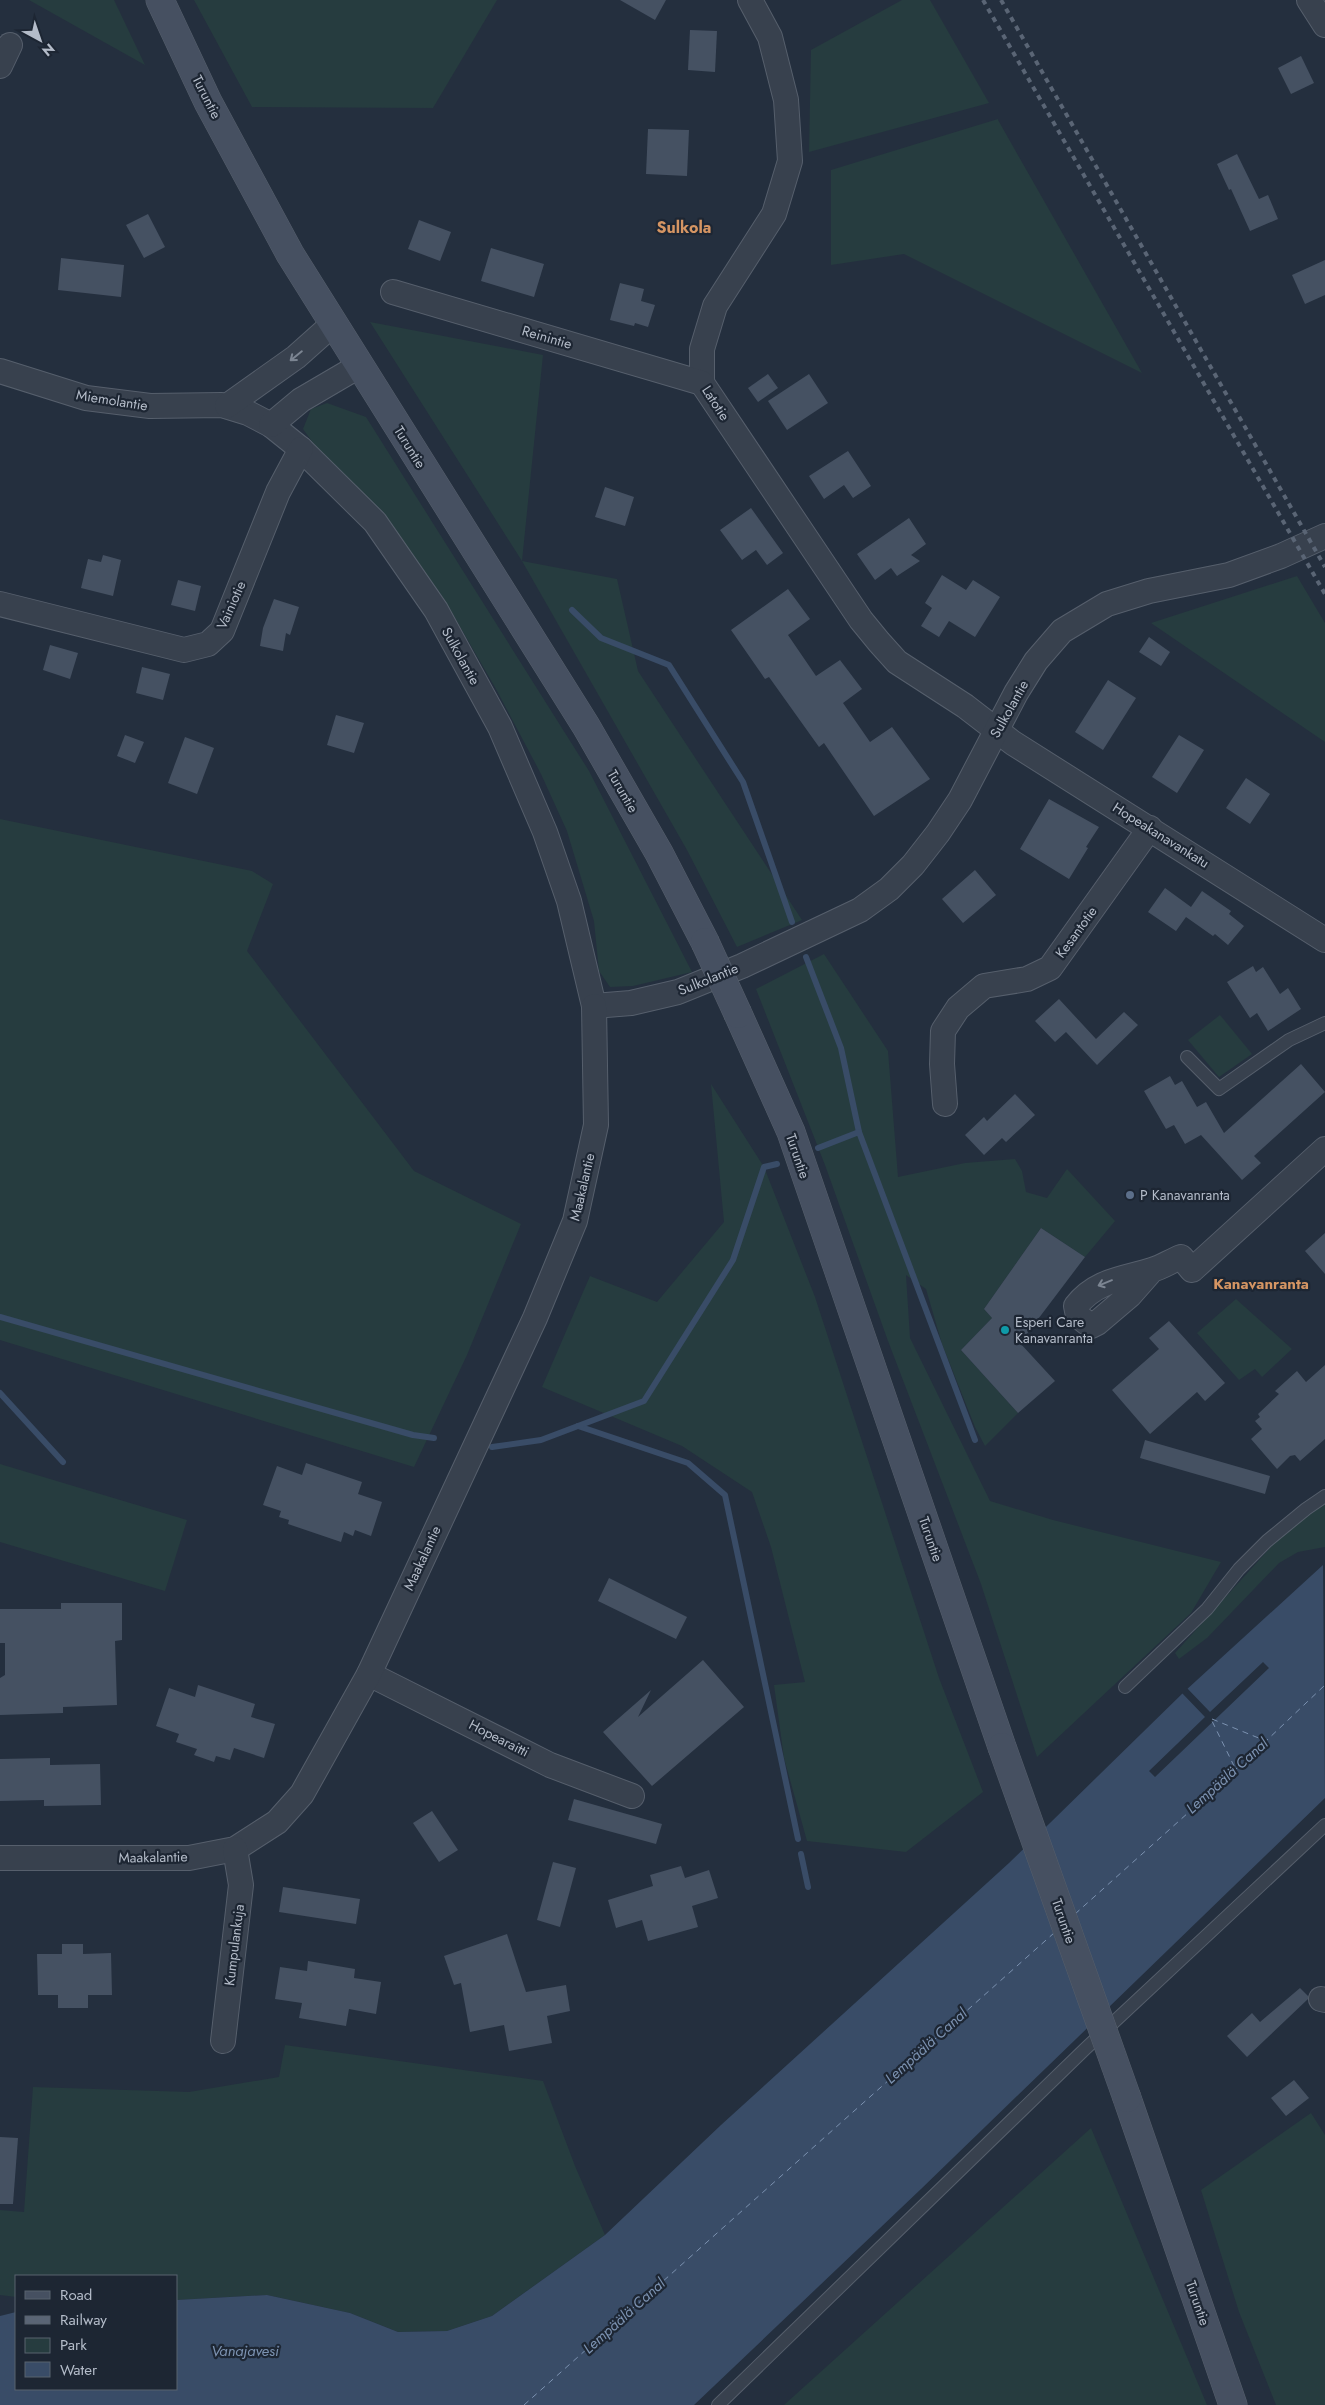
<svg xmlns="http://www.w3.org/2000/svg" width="1325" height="2405" viewBox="0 0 1325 2405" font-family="Jost,sans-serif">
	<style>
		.green { fill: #263c3f }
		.water { fill: #394c67 }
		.pier { fill: #242f3e }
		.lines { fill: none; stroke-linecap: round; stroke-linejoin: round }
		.stream { stroke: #394c67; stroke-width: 6 }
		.ferry { stroke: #7c92b1; stroke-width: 1; stroke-dasharray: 6 5; stroke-linecap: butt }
		.building { fill: #455162 }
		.service-casing { stroke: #565f6c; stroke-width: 14 }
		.minor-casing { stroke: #565f6c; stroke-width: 26 }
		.secondary-casing { stroke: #565f6c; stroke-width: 29 }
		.service { stroke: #38414e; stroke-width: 12 }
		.minor { stroke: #38414e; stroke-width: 24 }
		.secondary { stroke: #465061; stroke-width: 28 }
		.rail { stroke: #5a6575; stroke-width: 4; stroke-dasharray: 5 5; stroke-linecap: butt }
		.secondary-bridge-casing { stroke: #565f6c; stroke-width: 29; stroke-linecap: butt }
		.secondary-bridge { stroke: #465061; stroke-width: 28 }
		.oneway { stroke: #7c8592 }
		.service-dot { fill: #5c6f8a; stroke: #1d2633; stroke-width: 2 }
		.culture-dot { fill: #0f9aa8; stroke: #1d2633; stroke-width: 2 }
		.labels { text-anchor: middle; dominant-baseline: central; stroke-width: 4.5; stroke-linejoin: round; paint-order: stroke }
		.street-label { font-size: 14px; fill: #b4bcc9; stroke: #1d2633 }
		.poi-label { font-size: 14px; fill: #b4bcc9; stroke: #1d2633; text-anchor: start }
		.neighbourhood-label { font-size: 15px; font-weight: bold; fill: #d59563; stroke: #1d2633 }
		.water-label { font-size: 15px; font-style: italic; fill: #7c92b1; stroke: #1d2633 }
		.quarter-label { font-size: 16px; font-weight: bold; fill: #d59563; stroke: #1d2633 }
	</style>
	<rect width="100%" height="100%" fill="#242f3e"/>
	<g class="green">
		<path d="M29 0H114L145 65Z"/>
		<path d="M194 0H497L433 108 252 107Z"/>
		<path d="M902 0H930L989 103 809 152 811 50Z"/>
		<path d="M998 119V120L1142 373 904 254 831 265V170Z"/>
		<path d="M370 322 543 355 522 561 617 579 638 671 802 920 737 947 687 850 522 561Z"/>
		<path d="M327 403 366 417 589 771 692 972 633 986 610 987 599 971 594 921 567 831 541 774 496 689 444 599 381 513 326 461 303 429 311 409Z"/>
		<path d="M1297 576 1325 623V742L1151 623Z"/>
		<path d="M0 819 252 871 273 884 247 951 414 1171 521 1224 467 1355 414 1467 0 1340Z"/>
		<path d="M824 954 888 1051 898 1177 965 1163 1015 1159 1022 1171 1026 1192 1047 1198 1067 1169 1115 1221 1085 1257 1041 1228 984 1309 992 1318 961 1350 1018 1413 985 1446 975 1427 942 1344 926 1289 906 1275 910 1338 990 1501 1053 1520 1221 1562 1191 1613 1037 1757 981 1584 888 1341 825 1165 756 989Z"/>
		<path d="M1220 1015 1252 1054 1219 1077 1188 1040Z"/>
		<path d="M711 1084 764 1167 815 1297 939 1678 983 1792 906 1852 807 1841 784 1758 774 1685 805 1682 771 1547 752 1492 682 1446 542 1387 590 1276 657 1302 724 1222Z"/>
		<path d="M1236 1299 1292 1349 1262 1377 1255 1369 1239 1380 1197 1333Z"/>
		<path d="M0 1464 187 1520 165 1591 0 1542Z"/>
		<path d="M1325 1503V1547L1298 1552 1279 1563 1207 1638 1179 1659 1175 1653 1279 1538Z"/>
		<path d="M285 2045 543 2081 575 2166 605 2235 492 2316 447 2331 398 2332 350 2313 267 2295 176 2300V2276H16V2297L0 2295V2210L24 2212 33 2087 189 2092 279 2077Z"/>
		<path d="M1311 2113 1325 2135V2405H1276L1239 2312 1201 2190Z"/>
		<path d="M1091 2128 1207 2405H784Z"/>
	</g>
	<path class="water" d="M1323 1565 1325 1798 921 2189 694 2405H0V2316L16 2312V2389H176V2300L267 2295 350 2313 398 2332 447 2331 492 2316 605 2235 721 2125 1009 1863 1185 1691Z"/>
	<path class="pier" d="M1263 1662 1269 1668 1155 1777 1149 1771 1205 1717 1181 1692 1186 1687 1210 1712Z"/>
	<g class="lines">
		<g class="stream">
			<path d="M572 610 601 638 669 665 743 782 792 922"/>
			<path d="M806 957 841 1048 859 1132"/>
			<path d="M818 1148 859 1132 975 1440"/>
			<path d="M0 1317 413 1435 434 1438"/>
			<path d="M0 1393 63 1462"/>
			<path d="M578 1426 688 1463 725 1495 798 1839"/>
			<path d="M492 1447 541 1440 644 1401 733 1260 764 1167 777 1164"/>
			<path d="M801 1854 808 1887"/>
		</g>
		<g class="ferry">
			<path d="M1212 1719 1266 1741 1325 1685"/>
			<path d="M1236 1769 1266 1741"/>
			<path d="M1075 1914 1236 1770 1211 1719"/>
			<path d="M524 2405 1054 1933"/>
		</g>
	</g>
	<g class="building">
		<path d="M620 0H666L655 20Z"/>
		<path d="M690 30 717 31 715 72 688 70Z"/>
		<path d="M1301 56 1314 83 1291 94 1278 68Z"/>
		<path d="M648 129 689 130 687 176 646 174Z"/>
		<path d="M1237 154 1259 199 1268 195 1278 219 1250 231 1231 189 1229 190 1217 164Z"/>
		<path d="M148 214 165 247 144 258 126 225Z"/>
		<path d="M419 220 451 232 440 261 408 249Z"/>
		<path d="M491 248 544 264 534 297 481 281Z"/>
		<path d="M61 258 124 265 121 297 58 290Z"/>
		<path d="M1325 260V295L1305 304 1292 275Z"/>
		<path d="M620 283 644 289 641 301 655 305 648 327 635 323 634 326 610 320Z"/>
		<path d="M768 374 778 388 758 402 748 388Z"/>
		<path d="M809 374 828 403 787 430 768 401Z"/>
		<path d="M848 451 871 486 853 498 844 485 824 499 809 476Z"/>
		<path d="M605 487 634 497 625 526 595 517Z"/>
		<path d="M751 508 783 553 767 565 756 550 742 560 720 530Z"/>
		<path d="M909 518 926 544 911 555 920 561 897 576 891 568 875 580 857 554Z"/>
		<path d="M103 555 121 560 113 596 81 588 88 559 101 562Z"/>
		<path d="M942 575 966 590 973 580 1000 597 975 637 949 621 939 637 921 626 932 608 925 603Z"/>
		<path d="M178 580 201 586 195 611 171 605Z"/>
		<path d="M788 589 810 619 788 635 816 676 840 660 862 689 843 703 870 742 892 727 930 779 874 816 824 743 819 747 769 677 765 679 731 630Z"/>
		<path d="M274 599 299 607 290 635 286 633 283 651 260 646 263 628Z"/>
		<path d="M1149 637 1170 652 1161 666 1139 652Z"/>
		<path d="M50 645 78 653 70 679 43 670Z"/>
		<path d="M142 667 170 674 163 700 136 693Z"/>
		<path d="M1108 680 1136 698 1103 750 1075 732Z"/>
		<path d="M336 715 364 723 354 753 327 745Z"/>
		<path d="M125 735 144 742 135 763 117 756Z"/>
		<path d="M1179 735 1204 750 1177 793 1152 777Z"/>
		<path d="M185 737 214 748 197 794 168 783Z"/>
		<path d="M1246 778 1270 794 1250 824 1226 808Z"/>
		<path d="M1049 799 1099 827 1086 847 1088 848 1069 879 1020 849Z"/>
		<path d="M975 870 996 895 963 923 942 899Z"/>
		<path d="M1165 888 1191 907 1202 891 1231 911 1229 914 1244 926 1228 945 1215 934 1213 936 1186 917 1176 931 1148 912Z"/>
		<path d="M1253 966 1256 972 1263 967 1280 994 1288 988 1301 1009 1268 1031 1257 1013 1250 1018 1227 982Z"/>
		<path d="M1059 999 1096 1039 1124 1012 1138 1025 1097 1065 1066 1032 1055 1042 1035 1021Z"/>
		<path d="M1301 1064 1325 1092 1254 1156 1261 1163 1242 1180 1201 1135 1185 1144 1174 1125 1166 1129 1144 1091 1170 1076 1175 1085 1182 1081 1197 1107 1206 1102 1224 1133Z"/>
		<path d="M1015 1094 1035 1115 1006 1142 1002 1138 984 1155 965 1135 984 1117 987 1121Z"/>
		<path d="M1041 1228 1085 1257 1020 1343 1055 1381 1018 1413 961 1350 992 1318 984 1309Z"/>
		<path d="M1325 1233V1274L1305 1251Z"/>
		<path d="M1169 1321 1225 1383 1205 1401 1197 1392 1150 1434 1112 1390 1159 1349 1149 1338Z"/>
		<path d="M1325 1365V1439L1300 1461 1295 1455 1290 1456 1277 1469 1251 1439 1262 1429 1255 1421 1260 1417 1258 1414 1279 1394 1275 1391 1297 1371 1306 1382Z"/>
		<path d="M1145 1440 1270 1476 1265 1494 1140 1458Z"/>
		<path d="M306 1463 362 1482 358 1494 382 1502 371 1536 355 1530 353 1536 344 1532 341 1542 288 1524 289 1520 279 1517 281 1511 263 1505 277 1466 302 1475Z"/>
		<path d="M609 1578 687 1617 676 1639 598 1601Z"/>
		<path d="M61 1603H122V1640L115 1641 117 1705 63 1707V1713L0 1715V1678L5 1675V1643H0V1609H61Z"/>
		<path d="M703 1660 744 1707 652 1786 603 1732 651 1690 638 1717Z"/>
		<path d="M198 1685 255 1704 251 1717 275 1724 264 1758 234 1748 230 1760 216 1756 214 1762 194 1755 197 1749 176 1742 179 1734 156 1726 169 1688 195 1697Z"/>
		<path d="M50 1758V1765L100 1764 101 1805 44 1806V1800L0 1801V1759Z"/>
		<path d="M574 1799 662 1824 656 1844 568 1820Z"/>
		<path d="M432 1811 458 1850 439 1862 413 1823Z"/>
		<path d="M553 1862 576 1868 560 1927 537 1920Z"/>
		<path d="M681 1866 685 1878 709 1870 718 1898 692 1906 698 1927 648 1941 642 1920 616 1928 608 1900 653 1886 650 1875Z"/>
		<path d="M283 1887 360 1899 356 1924 279 1912Z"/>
		<path d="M507 1934 526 1992 566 1985 570 2011 547 2016 552 2043 509 2051 504 2025 470 2032 461 1983 454 1985 444 1956Z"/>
		<path d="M62 1944H83V1954L111 1953 112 1995H88V2008H58V1995H38L37 1954H62Z"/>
		<path d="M308 1961 355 1969 354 1978 381 1982 376 2014 349 2009 346 2026 299 2018 302 2003 275 1999 280 1967 307 1971Z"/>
		<path d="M1300 1988 1308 1996V1999L1247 2057 1227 2036 1252 2013 1260 2022Z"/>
		<path d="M1294 2080 1309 2098 1286 2116 1271 2098Z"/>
		<path d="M0 2137 18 2138 13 2204H0Z"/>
	</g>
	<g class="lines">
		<defs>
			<g id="service">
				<path d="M1187 1057 1219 1089 1289 1040 1325 1023"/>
				<path d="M1125 1687 1207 1609 1239 1569 1267 1541 1306 1509 1325 1496"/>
				<path d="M718 2405 1085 2049 1325 1825"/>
			</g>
			<g id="minor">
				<path d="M750 0 770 37 786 100 790 161 774 214 715 306 702 349V383L861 620 879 642 897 662 965 706 1013 743 1325 940"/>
				<path d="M1309 0 1325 25"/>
				<path d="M0 66 10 45"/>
				<path d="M393 292 702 383"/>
				<path d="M0 371 86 398 150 406 222 405 248 413 271 425 301 449 375 522 436 610 500 727 545 832 569 901 594 1006 631 1003 678 992 742 966 860 910 889 889 913 865 938 833 960 800 1016 693 1036 661 1062 631 1107 604 1149 591 1229 575 1281 556 1325 536"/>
				<path d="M227 406 296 357 333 324"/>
				<path d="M271 425 301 400 359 366"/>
				<path d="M0 604 184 650 208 644 222 631 278 492 301 449"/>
				<path d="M945 1104 942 1064 943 1031 958 1008 984 986 1027 979 1050 968 1150 828"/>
				<path d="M1152 1270 1130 1295 1097 1323 1091 1326 1078 1316 1076 1306C1096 1280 1123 1279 1152 1270 1162 1267 1171 1261 1181 1257L1192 1270 1325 1149"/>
				<path d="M369 1674 550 1765 632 1796"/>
				<path d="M0 1858H189L235 1849 277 1822 302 1794 369 1674 535 1318 575 1221 596 1125 594 1006"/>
				<path d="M1321 1999 1325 2000"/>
				<path d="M223 2041 241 1885 235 1849"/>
			</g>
			<g id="secondary">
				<path d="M160 0 208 102 290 254 586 726 659 853 705 942"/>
				<path d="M738 1014 791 1132 1002 1747"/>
				<path d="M1127 2098 1233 2405"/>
			</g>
		</defs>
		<use href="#service" class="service-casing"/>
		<use href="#minor" class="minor-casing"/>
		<use href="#secondary" class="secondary-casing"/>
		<use href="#service" class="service"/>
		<use href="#minor" class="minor"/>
		<use href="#secondary" class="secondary"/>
		<g class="rail">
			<path d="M983 0 1325 594"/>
			<path d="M1001 0 1325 567"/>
		</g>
		<defs>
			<g id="secondary-bridge">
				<path d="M705 942 738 1014"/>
				<path d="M1002 1747 1127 2098"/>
			</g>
		</defs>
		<use href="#secondary-bridge" class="secondary-bridge-casing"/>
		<use href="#secondary-bridge" class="secondary-bridge"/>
	</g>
	<defs><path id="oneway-shaft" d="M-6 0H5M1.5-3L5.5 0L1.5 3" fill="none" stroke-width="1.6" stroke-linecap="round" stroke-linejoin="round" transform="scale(1.25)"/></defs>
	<g class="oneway">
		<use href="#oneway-shaft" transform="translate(296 356) rotate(141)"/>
		<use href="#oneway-shaft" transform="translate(1105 1283) rotate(158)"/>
	</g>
	<circle class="service-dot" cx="1130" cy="1195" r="5"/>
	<circle class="culture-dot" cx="1005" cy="1330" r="5"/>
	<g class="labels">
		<g class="street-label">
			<text transform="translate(207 97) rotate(63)">Turuntie</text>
			<text transform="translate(547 337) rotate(16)">Reinintie</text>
			<text transform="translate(112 400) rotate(9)">Miemolantie</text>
			<text transform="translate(716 403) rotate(57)">Latotie</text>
			<text transform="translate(410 447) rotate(58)">Turuntie</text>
			<text transform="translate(231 605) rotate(-66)">Vainiotie</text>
			<text transform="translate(461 656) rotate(61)">Sulkolantie</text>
			<text transform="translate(1009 709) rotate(-61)">Sulkolantie</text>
			<text transform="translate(623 791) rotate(60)">Turuntie</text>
			<text transform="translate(1161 835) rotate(32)">Hopeakanavankatu</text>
			<text transform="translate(1076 932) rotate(-54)">Kesantotie</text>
			<text transform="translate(708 979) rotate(-22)">Sulkolantie</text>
			<text transform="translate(798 1156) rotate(71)">Turuntie</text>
			<text transform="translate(582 1187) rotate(-77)">Maakalantie</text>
			<text transform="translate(931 1539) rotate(71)">Turuntie</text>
			<text transform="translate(422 1558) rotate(-65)">Maakalantie</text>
			<text transform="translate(499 1738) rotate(27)">Hopearaitti</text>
			<text transform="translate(153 1857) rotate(-1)">Maakalantie</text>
			<text transform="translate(1064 1921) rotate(71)">Turuntie</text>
			<text transform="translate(234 1945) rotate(-83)">Kumpulankuja</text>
			<text transform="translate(1198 2303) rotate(71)">Turuntie</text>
		</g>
		<g class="poi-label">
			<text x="1140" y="1195">P Kanavanranta</text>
			<text x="1015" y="1322">Esperi Care<tspan x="1015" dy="16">Kanavanranta</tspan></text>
		</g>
		<g class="neighbourhood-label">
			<text x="1261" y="1284">Kanavanranta</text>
		</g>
		<g class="water-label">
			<text transform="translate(1227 1776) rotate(-42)">Lempäälä Canal</text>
			<text transform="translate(926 2046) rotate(-42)">Lempäälä Canal</text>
			<text transform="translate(624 2316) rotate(-42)">Lempäälä Canal</text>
			<text x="245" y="2351">Vanajavesi</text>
		</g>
		<g class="quarter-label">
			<text x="684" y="227">Sulkola</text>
		</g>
	</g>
	<rect x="15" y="2275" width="162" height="115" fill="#1d2633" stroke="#59626f"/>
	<rect x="25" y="2291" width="25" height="8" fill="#465061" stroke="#59626f"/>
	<text x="60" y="2300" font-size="15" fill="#b4bcc9">Road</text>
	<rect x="25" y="2316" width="25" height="8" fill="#5a6575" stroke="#59626f"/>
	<text x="60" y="2325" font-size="15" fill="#b4bcc9">Railway</text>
	<rect x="25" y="2338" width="25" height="15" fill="#263c3f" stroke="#59626f"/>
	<text x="60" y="2350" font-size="15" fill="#b4bcc9">Park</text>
	<rect x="25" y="2362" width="25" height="15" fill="#394c67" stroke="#59626f"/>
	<text x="60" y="2375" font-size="15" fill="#b4bcc9">Water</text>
	<g transform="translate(40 40) rotate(140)" stroke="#1d2633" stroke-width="4" paint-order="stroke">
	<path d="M0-4L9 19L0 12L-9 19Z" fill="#b4bcc9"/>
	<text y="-8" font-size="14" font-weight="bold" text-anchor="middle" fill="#b4bcc9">N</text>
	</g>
</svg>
